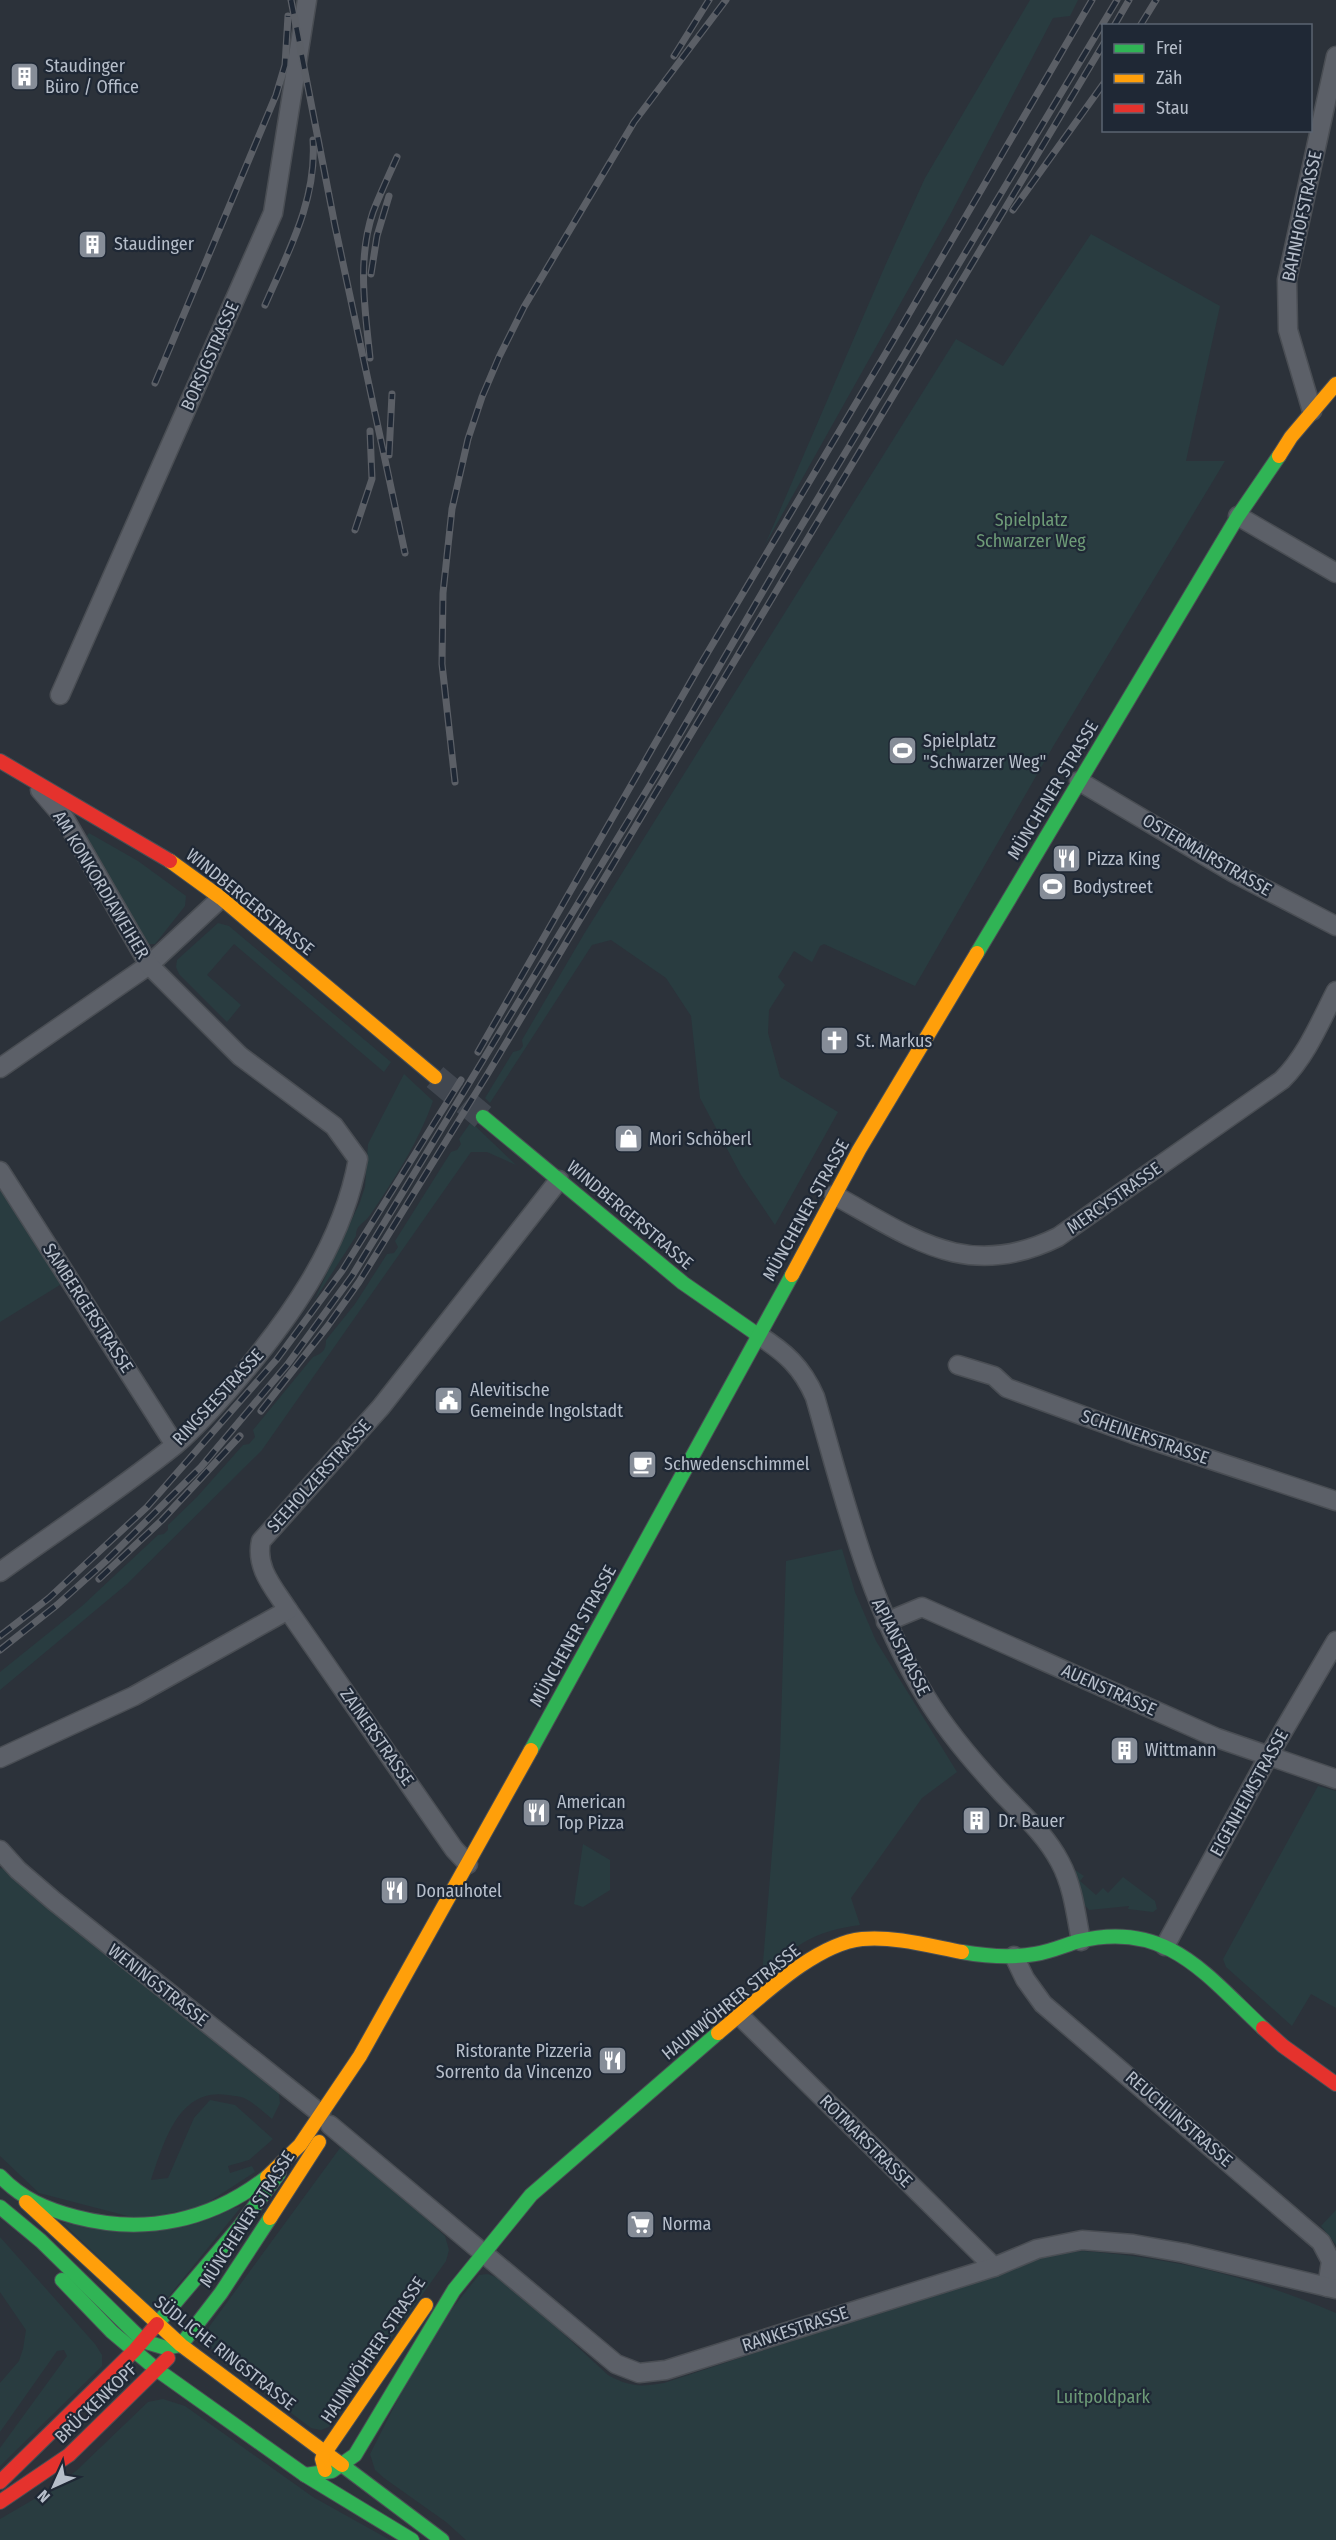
<svg xmlns="http://www.w3.org/2000/svg" width="1336" height="2540" viewBox="0 0 1336 2540" font-family="'Fira Sans Condensed',sans-serif">
	<style>
		.green { fill: #293c40 }
		.lines { fill: none; stroke-linecap: round; stroke-linejoin: round }
		.secondary-tunnel { stroke: #414750; stroke-width: 26; stroke-dasharray: 26 13; stroke-linecap: butt }
		.street-casing { stroke: #4a4e54; stroke-width: 21 }
		.fast-casing { stroke: #4a4e54; stroke-width: 16 }
		.slow-casing { stroke: #4a4e54; stroke-width: 16 }
		.jam-casing { stroke: #4a4e54; stroke-width: 16 }
		.street { stroke: #5c6068; stroke-width: 18 }
		.fast { stroke: #30b455; stroke-width: 14 }
		.slow { stroke: #ff9f0a; stroke-width: 14 }
		.jam { stroke: #e5322d; stroke-width: 14 }
		.rail-casing { stroke: #5b5f66; stroke-width: 7 }
		.rail { stroke: #1f2835; stroke-width: 4.5; stroke-dasharray: 14; stroke-linecap: butt }
		.labels { text-anchor: middle; dominant-baseline: central; stroke-width: 4.5; stroke-linejoin: round; paint-order: stroke }
		.poi-label { font-size: 18px; fill: #b6beca; stroke: #1f2835; text-anchor: start }
		.street-label { font-size: 18px; fill: #b6beca; stroke: #1f2835 }
		.park-label { font-size: 18px; fill: #6e9b77; stroke: #1f2835 }
	</style>
	<rect width="100%" height="100%" fill="#2c323a"/>
	<g class="green">
		<path d="M1030 0H1078L1070 16 1053 18 950 215 765 545 885 266 925 178Z"/>
		<path d="M1091 234 1220 306 1186 461H1225L1054 745 915 986 824 944 820 946 812 962 794 951 778 977 785 985 769 1010 768 1033 780 1077 838 1112 775 1225 741 1175 700 1098 691 1016 666 978 611 940 592 945 490 1103 485 1098 513 1052 520 1050 523 1046 522 1040 584 934 956 339 1003 366Z"/>
		<path d="M89 833 138 861 186 896 185 906 155 944H147L87 840 86 837Z"/>
		<path d="M218 923 229 926 391 1062 384 1072 234 944 207 975 241 1005 227 1022 179 974 176 967 177 960Z"/>
		<path d="M404 1074 433 1101C419 1141 394 1180 370 1215 364 1224 356 1224 356 1236L314 1301 360 1202 365 1187 368 1144Z"/>
		<path d="M471 1122 516 1165 487 1152H471L262 1450 127 1584 0 1690V1672L82 1606 158 1535 164 1534 168 1530V1525L197 1497 243 1445 249 1444 255 1437 253 1430 313 1357C323 1353 326 1350 326 1340L355 1304 387 1254 394 1253 398 1247 395 1241 451 1152 457 1150 461 1144 459 1139Z"/>
		<path d="M0 1190 63 1283 0 1322Z"/>
		<path d="M842 1549 855 1592 876 1641 957 1772 922 1798 851 1898 860 1925C813 1931 796 1945 762 1975L780 1754 786 1561Z"/>
		<path d="M1318 1786 1336 1791V2008L1311 1994 1292 2026 1226 1967 1223 1959Z"/>
		<path d="M583 1844 610 1860V1890L583 1907 574 1904Z"/>
		<path d="M0 1868 13 1871 278 2086 280 2103 272 2119C264 2112 255 2104 246 2099 241 2096 234 2096 228 2095 178 2087 164 2143 151 2180L168 2178 194 2118 210 2100 235 2105 273 2139 249 2160 228 2166 230 2173 252 2166 255 2172 201 2207 139 2219 39 2193 0 2156Z"/>
		<path d="M1075 1870 1084 1876 1080 1881 1096 1895 1103 1888 1108 1893 1123 1877 1155 1901 1157 1909 1153 1912 1128 1909 1129 1906 1089 1910 1083 1903Z"/>
		<path d="M347 2147 445 2236 449 2250 446 2261 329 2427 321 2430 311 2428 218 2358C210 2348 206 2339 209 2327L340 2148Z"/>
		<path d="M241 2207 156 2312 63 2223Z"/>
		<path d="M1336 2210V2245L1321 2226Z"/>
		<path d="M0 2237 95 2344 102 2355V2366L0 2466V2448L67 2356 64 2350 57 2351 0 2432V2383L19 2361 23 2349 26 2330 0 2292Z"/>
		<path d="M1083 2251C1176 2258 1251 2277 1336 2313V2540H466L446 2522 384 2478 375 2470 370 2454 430 2336 479 2275 488 2274 506 2281 608 2375C630 2387 640 2387 664 2383L995 2274 1038 2256Z"/>
		<path d="M163 2399 185 2406 313 2497 390 2540H0V2519L48 2491 76 2471 148 2402Z"/>
	</g>
	<g class="lines">
		<path class="secondary-tunnel" d="M435 1077 483 1117"/>
		<defs>
			<g id="street">
				<path d="M1312 411 1288 330 1287 280 1336 56"/>
				<path d="M1238 516 1336 573"/>
				<path d="M60 695 273 213 307 0"/>
				<path d="M1079 781 1234 873 1336 926"/>
				<path d="M0 1068 149 965 221 898"/>
				<path d="M0 1171 175 1445"/>
				<path d="M834 1195C913 1238 967 1282 1058 1237L1282 1080C1307 1055 1320 1022 1336 991"/>
				<path d="M758 1335C785 1352 802 1367 815 1397 845 1501 869 1604 926 1697 948 1733 974 1763 1002 1793 1023 1815 1046 1835 1060 1862 1073 1886 1076 1915 1081 1941"/>
				<path d="M958 1365 994 1376 1007 1388 1133 1434 1336 1501"/>
				<path d="M0 1572C58 1530 118 1491 174 1446 194 1430 211 1410 228 1391 286 1324 342 1248 358 1159L334 1126 240 1056 149 965 65 819 40 790"/>
				<path d="M288 1610 454 1849 468 1864"/>
				<path d="M886 1622 922 1607 1217 1738 1336 1779"/>
				<path d="M0 1758 134 1696 288 1610C274 1588 255 1568 261 1541L381 1407 559 1180"/>
				<path d="M0 1850 18 1870 54 1901 321 2114"/>
				<path d="M1165 1946 1268 1757 1336 1641"/>
				<path d="M1014 1956 1025 1979 1043 2004 1321 2242 1331 2261 1327 2287"/>
				<path d="M740 2016 994 2267"/>
				<path d="M330 2125 616 2364 639 2373 666 2370 994 2267 1037 2249 1082 2240 1133 2244 1184 2253 1336 2289"/>
			</g>
			<g id="fast">
				<path d="M977 953 1238 516 1279 456"/>
				<path d="M483 1117 683 1283 758 1335"/>
				<path d="M531 1750 792 1275"/>
				<path d="M962 1952C985 1956 1012 1958 1035 1954 1050 1952 1065 1945 1079 1941 1167 1920 1205 1974 1263 2028"/>
				<path d="M0 2176C22 2199 46 2209 76 2217 145 2235 211 2221 267 2177"/>
				<path d="M0 2207 41 2241 143 2341 166 2348 181 2345 221 2293 270 2218"/>
				<path d="M62 2280 112 2332 156 2369 305 2475 412 2540"/>
				<path d="M157 2324 240 2226 279 2173"/>
				<path d="M342 2465 442 2540"/>
				<path d="M305 2475 332 2471 355 2455 454 2290 531 2195 718 2033"/>
			</g>
			<g id="slow">
				<path d="M1279 456 1291 437 1336 384"/>
				<path d="M170 861 221 898 435 1077"/>
				<path d="M792 1275 859 1150 977 953"/>
				<path d="M718 2033C756 2002 813 1944 862 1939 895 1936 930 1946 962 1952"/>
				<path d="M267 2177 300 2145 360 2056 531 1750"/>
				<path d="M26 2202 181 2345 342 2465"/>
				<path d="M270 2218 319 2142"/>
				<path d="M325 2470 322 2459 324 2454 426 2305"/>
			</g>
			<g id="jam">
				<path d="M0 761 170 861"/>
				<path d="M1263 2028 1283 2046 1336 2084"/>
				<path d="M0 2482 134 2351 157 2324"/>
				<path d="M0 2502 69 2455 168 2358"/>
			</g>
		</defs>
		<use href="#street" class="street-casing"/>
		<use href="#fast" class="fast-casing"/>
		<use href="#slow" class="slow-casing"/>
		<use href="#jam" class="jam-casing"/>
		<use href="#street" class="street"/>
		<use href="#fast" class="fast"/>
		<use href="#slow" class="slow"/>
		<use href="#jam" class="jam"/>
		<defs>
			<g id="rail">
				<path d="M291 0 335 226 405 553"/>
				<path d="M1114 26 1129 0"/>
				<path d="M1140 26 1156 0"/>
				<path d="M674 56 709 0"/>
				<path d="M1013 210 1104 83"/>
				<path d="M371 274 377 236 389 196"/>
				<path d="M265 305C288 252 317 200 313 140"/>
				<path d="M370 358C365 310 357 259 373 212 380 194 389 175 397 157"/>
				<path d="M155 383 276 95 285 65 288 16"/>
				<path d="M389 455 392 394"/>
				<path d="M355 530 372 479 370 431"/>
				<path d="M455 782 442 664 443 593 452 509 468 439 482 397 499 357 524 307 634 122 726 0"/>
				<path d="M478 1052 699 667 896 336 1092 0"/>
				<path d="M261 1411 327 1327 359 1282 487 1075 1104 43"/>
				<path d="M99 1579 162 1520 240 1436"/>
				<path d="M0 1636 49 1598 147 1507 277 1359 342 1271 461 1080"/>
				<path d="M0 1650 57 1605 106 1561 201 1467 287 1365 352 1276 656 775 787 550 1117 0"/>
			</g>
		</defs>
		<use href="#rail" class="rail-casing"/>
		<use href="#rail" class="rail"/>
	</g>
	<defs>
		<symbol id="building-square" viewBox="-11 -11 22 22"><rect x="-9" y="-9" width="18" height="18" rx="4" fill="#868d98" stroke="#1f2835"/><path d="M-4-6H4V6H1V3H-1V6H-4ZM-2.5-4.3h1.7v1.8h-1.7ZM.8-4.3h1.7v1.8H.8ZM-2.5-1h1.7V.8h-1.7ZM.8-1h1.7V.8H.8Z" fill="#fff"/></symbol>
		<symbol id="stadium-square" viewBox="-11 -11 22 22"><rect x="-9" y="-9" width="18" height="18" rx="4" fill="#868d98" stroke="#1f2835"/><path d="M0-5a6.5 5 0 1 0 0 10a6.5 5 0 1 0 0-10ZM-3.5-1.8h7v3.6h-7Z" fill="#fff"/></symbol>
		<symbol id="restaurant-square" viewBox="-11 -11 22 22"><rect x="-9" y="-9" width="18" height="18" rx="4" fill="#868d98" stroke="#1f2835"/><path d="M-5-6h1v4h1v-4h1v4h1v-4h1v5L-1.5 .5V6h-2V.5L-5-1ZM5-6V6H3V1.5H1.5Q1.5-4 5-6Z" fill="#fff"/></symbol>
		<symbol id="church-square" viewBox="-11 -11 22 22"><rect x="-9" y="-9" width="18" height="18" rx="4" fill="#868d98" stroke="#1f2835"/><path d="M-1.2-6h2.4v3.5h3.3v2.4h-3.3V6h-2.4V-.1h-3.3v-2.4h3.3Z" fill="#fff"/></symbol>
		<symbol id="shop-square" viewBox="-11 -11 22 22"><rect x="-9" y="-9" width="18" height="18" rx="4" fill="#868d98" stroke="#1f2835"/><path d="M-5-2.5h2.3a2.7 3.5 0 0 1 5.4 0H5L5.5 6h-11ZM-1.5-2.5h3a1.5 2.3 0 0 0-3 0Z" fill="#fff"/></symbol>
		<symbol id="civic-square" viewBox="-11 -11 22 22"><rect x="-9" y="-9" width="18" height="18" rx="4" fill="#868d98" stroke="#1f2835"/><path d="M-.6-6.5H3V-4.5H.6V-3L4-1V1h2V6H-6V1h2V-1L-.6-3ZM-1.2 2.5V6h2.4V2.5Z" fill="#fff"/></symbol>
		<symbol id="cafe-square" viewBox="-11 -11 22 22"><rect x="-9" y="-9" width="18" height="18" rx="4" fill="#868d98" stroke="#1f2835"/><path d="M-5.5-4.5H6V0H3Q3 3.5 0 3.5H-2.5Q-5.5 3.5-5.5 0ZM3-3.2v2h1.7v-2ZM-6 4.5H4V6H-6Z" fill="#fff"/></symbol>
		<symbol id="supermarket-square" viewBox="-11 -11 22 22"><rect x="-9" y="-9" width="18" height="18" rx="4" fill="#868d98" stroke="#1f2835"/><path d="M-6-5.5h2.5l.6 2H6L4.5 2H-2.5L-4.4-4H-6ZM-1.5 3.2a1.3 1.3 0 1 0 .1 0ZM3 3.2a1.3 1.3 0 1 0 .1 0Z" fill="#fff"/></symbol>
	</defs>
	<g fill-rule="evenodd">
		<use href="#building-square" x="8" y="60" width="33" height="33"/>
		<use href="#building-square" x="76" y="228" width="33" height="33"/>
		<use href="#stadium-square" x="886" y="734" width="33" height="33"/>
		<use href="#restaurant-square" x="1050" y="842" width="33" height="33"/>
		<use href="#stadium-square" x="1036" y="870" width="33" height="33"/>
		<use href="#church-square" x="818" y="1024" width="33" height="33"/>
		<use href="#shop-square" x="612" y="1122" width="33" height="33"/>
		<use href="#civic-square" x="432" y="1384" width="33" height="33"/>
		<use href="#cafe-square" x="626" y="1448" width="33" height="33"/>
		<use href="#building-square" x="1108" y="1734" width="33" height="33"/>
		<use href="#restaurant-square" x="520" y="1796" width="33" height="33"/>
		<use href="#building-square" x="960" y="1804" width="33" height="33"/>
		<use href="#restaurant-square" x="378" y="1874" width="33" height="33"/>
		<use href="#restaurant-square" x="596" y="2044" width="33" height="33"/>
		<use href="#supermarket-square" x="624" y="2208" width="33" height="33"/>
	</g>
	<g class="labels">
		<g class="poi-label">
			<text x="45" y="66">Staudinger<tspan x="45" dy="21">Büro / Office</tspan></text>
			<text x="114" y="244">Staudinger</text>
			<text x="923" y="741">Spielplatz<tspan x="923" dy="21">"Schwarzer Weg"</tspan></text>
			<text x="1087" y="859">Pizza King</text>
			<text x="1073" y="887">Bodystreet</text>
			<text x="856" y="1041">St. Markus</text>
			<text x="649" y="1139">Mori Schöberl</text>
			<text x="470" y="1390">Alevitische<tspan x="470" dy="21">Gemeinde Ingolstadt</tspan></text>
			<text x="664" y="1464">Schwedenschimmel</text>
			<text x="1145" y="1750">Wittmann</text>
			<text x="557" y="1802">American<tspan x="557" dy="21">Top Pizza</tspan></text>
			<text x="998" y="1821">Dr. Bauer</text>
			<text x="416" y="1891">Donauhotel</text>
			<text x="592" y="2051" text-anchor="end">Ristorante Pizzeria<tspan x="592" dy="21">Sorrento da Vincenzo</tspan></text>
			<text x="662" y="2224">Norma</text>
		</g>
		<g class="street-label">
			<text transform="translate(1302 216) rotate(-78)">BAHNHOFSTRASSE</text>
			<text transform="translate(210 356) rotate(-66)">BORSIGSTRASSE</text>
			<text transform="translate(1053 790) rotate(-59)">MÜNCHENER STRASSE</text>
			<text transform="translate(1207 855) rotate(30)">OSTERMAIRSTRASSE</text>
			<text transform="translate(101 885) rotate(59)">AM KONKORDIAWEIHER</text>
			<text transform="translate(250 902) rotate(39)">WINDBERGERSTRASSE</text>
			<text transform="translate(1114 1198) rotate(-35)">MERCYSTRASSE</text>
			<text transform="translate(806 1210) rotate(-61)">MÜNCHENER STRASSE</text>
			<text transform="translate(630 1215) rotate(40)">WINDBERGERSTRASSE</text>
			<text transform="translate(88 1308) rotate(57)">SAMBERGERSTRASSE</text>
			<text transform="translate(218 1397) rotate(-47)">RINGSEESTRASSE</text>
			<text transform="translate(1145 1437) rotate(19)">SCHEINERSTRASSE</text>
			<text transform="translate(319 1476) rotate(-48)">SEEHOLZERSTRASSE</text>
			<text transform="translate(573 1636) rotate(-61)">MÜNCHENER STRASSE</text>
			<text transform="translate(901 1647) rotate(63)">APIANSTRASSE</text>
			<text transform="translate(1109 1690) rotate(24)">AUENSTRASSE</text>
			<text transform="translate(377 1737) rotate(55)">ZAINERSTRASSE</text>
			<text transform="translate(1249 1793) rotate(-61)">EIGENHEIMSTRASSE</text>
			<text transform="translate(158 1985) rotate(38)">WENINGSTRASSE</text>
			<text transform="translate(731 2002) rotate(-39)">HAUNWÖHRER STRASSE</text>
			<text transform="translate(1179 2119) rotate(41)">REUCHLINSTRASSE</text>
			<text transform="translate(866 2141) rotate(45)">ROTMARSTRASSE</text>
			<text transform="translate(247 2219) rotate(-57)">MÜNCHENER STRASSE</text>
			<text transform="translate(795 2329) rotate(-18)">RANKESTRASSE</text>
			<text transform="translate(373 2350) rotate(-56)">HAUNWÖHRER STRASSE</text>
			<text transform="translate(225 2353) rotate(38)">SÜDLICHE RINGSTRASSE</text>
			<text transform="translate(96 2403) rotate(-44)">BRÜCKENKOPF</text>
		</g>
		<g class="park-label">
			<text x="1031" y="520">Spielplatz<tspan x="1031" dy="21">Schwarzer Weg</tspan></text>
			<text x="1103" y="2397">Luitpoldpark</text>
		</g>
	</g>
	<rect x="1102" y="24" width="210" height="108" fill="#1f2835" stroke="#5b6471" stroke-width="1.5"/>
	<rect x="1114" y="44" width="30" height="9" fill="#30b455" stroke="#5b6471" stroke-width="1.5"/>
	<text x="1156" y="54" font-size="18" fill="#b6beca">Frei</text>
	<rect x="1114" y="74" width="30" height="9" fill="#ff9f0a" stroke="#5b6471" stroke-width="1.5"/>
	<text x="1156" y="84" font-size="18" fill="#b6beca">Zäh</text>
	<rect x="1114" y="104" width="30" height="9" fill="#e5322d" stroke="#5b6471" stroke-width="1.5"/>
	<text x="1156" y="114" font-size="18" fill="#b6beca">Stau</text>
	<g transform="translate(54 2486) rotate(225)" stroke="#1f2835" stroke-width="4.5" paint-order="stroke">
	<path d="M0-4.5L10 22L0 15L-10 22Z" fill="#b6beca"/>
	<text y="-9" font-size="16" font-weight="bold" text-anchor="middle" fill="#b6beca">N</text>
	</g>
</svg>
